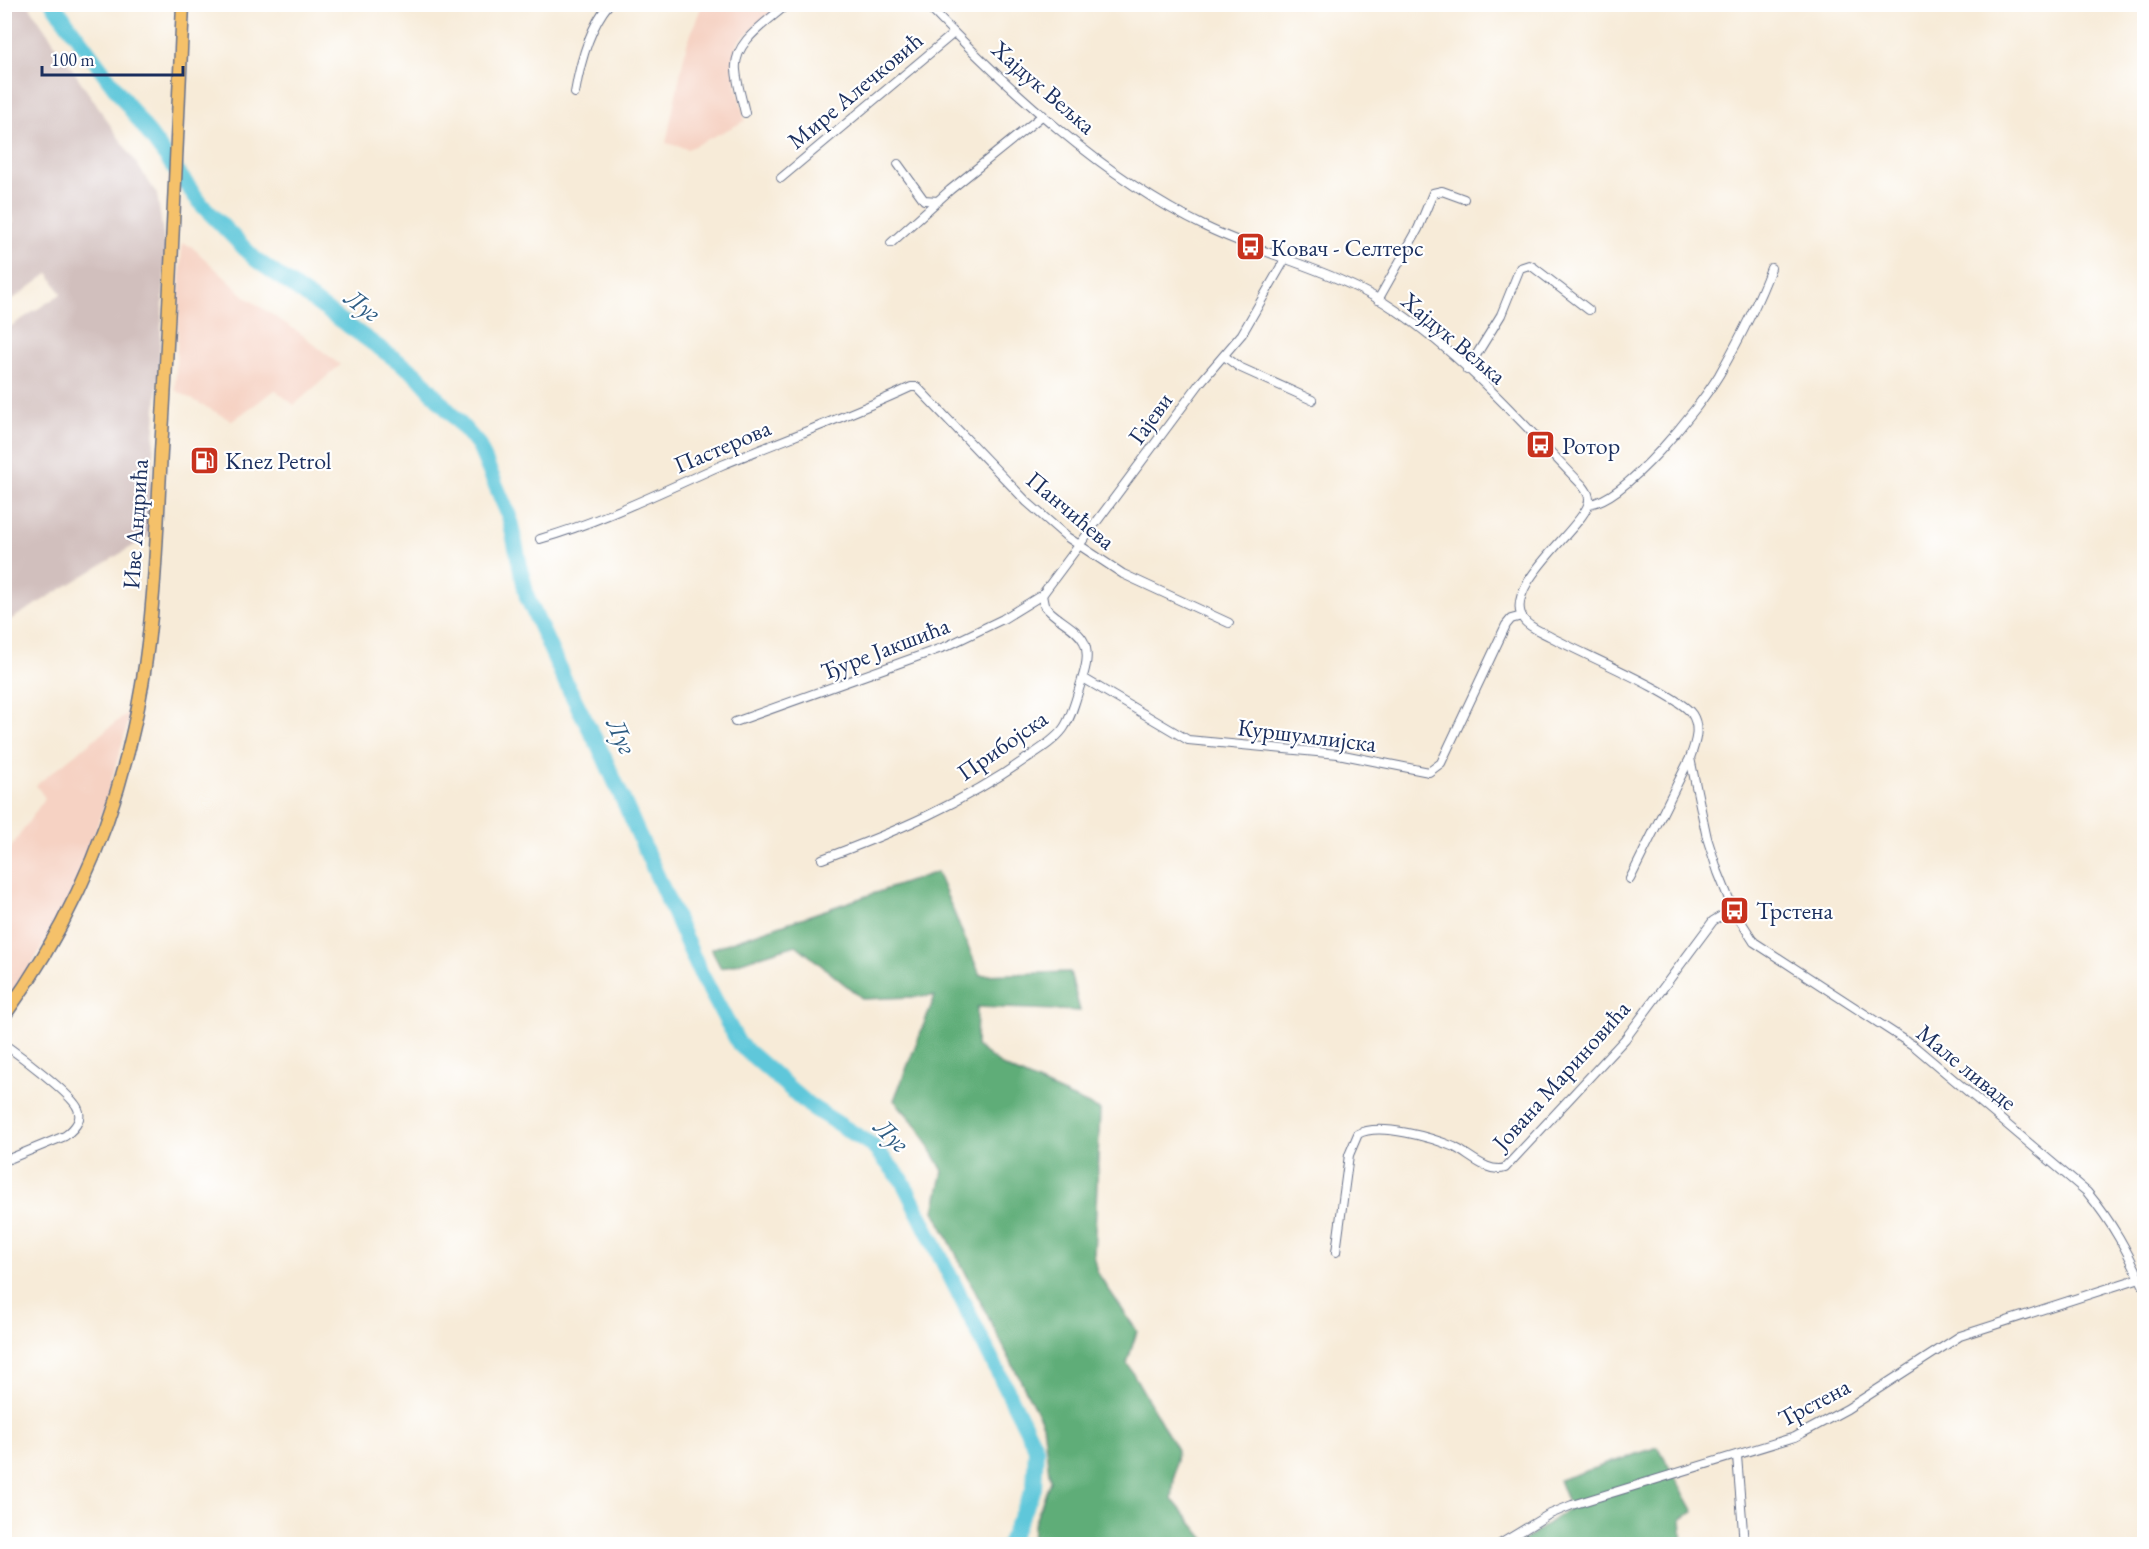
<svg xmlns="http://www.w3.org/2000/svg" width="2149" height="1549" viewBox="0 0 2149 1549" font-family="'EB Garamond',serif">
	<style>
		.built { fill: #f6d2c3 }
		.industrial { fill: #d1bfbd }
		.forest { fill: #5fad78; stroke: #3d6e6b; stroke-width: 1.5 }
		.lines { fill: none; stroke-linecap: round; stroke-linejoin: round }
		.stream { stroke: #5fc7da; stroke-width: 3 }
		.river { stroke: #5fc7da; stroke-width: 16 }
		.street-casing { stroke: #687189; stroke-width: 10 }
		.primary-casing { stroke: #687189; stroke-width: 15 }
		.street { stroke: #fff; stroke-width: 8 }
		.primary { stroke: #f5c16b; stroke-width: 12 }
		.labels { text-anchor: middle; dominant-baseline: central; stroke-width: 4.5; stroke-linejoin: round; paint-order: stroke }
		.street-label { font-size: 24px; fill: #1b2f5e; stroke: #fff }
		.poi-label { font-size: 24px; fill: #1b2f5e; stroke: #fff; text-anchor: start }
		.water-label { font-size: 26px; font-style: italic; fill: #2f5d83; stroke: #fff }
	</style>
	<rect width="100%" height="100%" fill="#fff"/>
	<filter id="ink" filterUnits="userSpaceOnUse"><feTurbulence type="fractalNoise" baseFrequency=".0167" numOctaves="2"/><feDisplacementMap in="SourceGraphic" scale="12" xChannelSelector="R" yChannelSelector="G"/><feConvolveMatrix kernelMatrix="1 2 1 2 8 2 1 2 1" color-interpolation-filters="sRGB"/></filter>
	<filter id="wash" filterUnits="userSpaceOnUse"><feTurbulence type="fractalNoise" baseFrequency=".008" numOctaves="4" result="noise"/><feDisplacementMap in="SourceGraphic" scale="24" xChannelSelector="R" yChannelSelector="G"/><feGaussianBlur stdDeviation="1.35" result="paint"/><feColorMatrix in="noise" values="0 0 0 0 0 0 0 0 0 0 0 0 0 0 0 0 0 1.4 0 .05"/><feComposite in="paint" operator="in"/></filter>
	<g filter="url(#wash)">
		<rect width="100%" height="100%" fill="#f7ebd8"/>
		<g class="built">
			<path d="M702 5H781L739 41 733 59 734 72 745 121 688 149 666 143 686 47Z"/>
			<path d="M182 243 191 246 247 298 300 333 340 365 294 405 275 390 232 421 175 390Z"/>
			<path d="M129 712 126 730 105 804 74 892 5 1011V856L45 798 36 785Z"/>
		</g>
		<path class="industrial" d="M28 4 157 194 166 253 148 537 5 623V330L61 294 49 273 5 305V230L14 222 4 202 5 5Z"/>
		<g class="forest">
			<path d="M937 872 980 975 1070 972 1080 1011 977 1007 976 1046 1004 1067 1100 1110 1094 1258 1097 1272 1137 1331 1127 1363 1177 1450 1172 1499 1209 1544H1032L1033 1527 1050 1481 1043 1424 934 1211 943 1171 918 1127 894 1100 935 996 863 999 796 945 721 968 711 949Z"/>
			<path d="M1658 1447 1694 1512 1681 1519 1683 1544H1519L1570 1508 1559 1480Z"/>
		</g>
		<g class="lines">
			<path class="stream" d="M419 1544 435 1540 475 1544"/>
			<path class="river" d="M53 4 201 204 255 259 416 374 478 444 509 516 527 597 563 677 603 755 700 972 739 1044 810 1106 872 1145 902 1180 1036 1448 1034 1488 1008 1544"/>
		</g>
	</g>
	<g filter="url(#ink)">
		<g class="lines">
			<defs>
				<g id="street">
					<path d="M926 4C1006 87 1102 177 1206 227 1268 257 1340 271 1397 311 1466 358 1524 425 1582 485 1587 491 1591 497 1588 505 1580 530 1500 588 1524 620 1530 628 1542 632 1551 637 1578 652 1678 694 1692 714 1701 728 1695 744 1690 758L1630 879"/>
					<path d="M575 93C580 63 589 28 609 4"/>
					<path d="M745 113C742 99 737 84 736 70 733 41 769 21 787 4"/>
					<path d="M898 164 924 200 938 201"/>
					<path d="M781 178 954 33"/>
					<path d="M891 243 950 190 1043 115"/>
					<path d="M1378 300 1418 229 1433 193 1442 191 1464 199"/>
					<path d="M1224 356 1239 367 1312 400"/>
					<path d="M1467 370 1501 315 1520 268 1529 265 1533 267 1589 310"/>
					<path d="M1589 504C1626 500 1699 408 1719 375 1739 340 1757 306 1771 268"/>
					<path d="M540 539C603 521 662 491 722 465 785 439 849 416 911 387H917L1027 502 1067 537 1123 574 1229 623"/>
					<path d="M1083 678 1188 740 1338 754 1429 772 1441 763 1506 625 1511 619 1522 616"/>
					<path d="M735 722 947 646 1003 619 1042 595 1200 383 1242 334 1284 261"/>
					<path d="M1690 758 1707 838 1718 872 1733 909 1754 942 1914 1046 2087 1192C2112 1222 2128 1252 2144 1287"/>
					<path d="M822 859C893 833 965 802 1027 758 1039 750 1054 741 1063 729 1072 717 1076 698 1081 683 1085 670 1090 655 1084 642 1077 627 1054 619 1044 605L1042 595"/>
					<path d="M4 1044C18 1054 73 1095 78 1109 83 1120 73 1130 65 1136L4 1161"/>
					<path d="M1336 1252 1349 1155 1358 1134C1379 1122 1433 1138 1454 1147 1469 1154 1488 1174 1505 1168L1625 1039 1713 921 1733 909"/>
					<path d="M1737 1456 1744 1544"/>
					<path d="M1500 1544 1548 1515 1572 1505 1795 1437 1847 1409 1960 1336 2140 1278"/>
				</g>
				<path id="primary" d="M4 1016C76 917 122 804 142 685 157 597 157 507 163 418 171 280 177 142 183 4"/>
			</defs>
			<use href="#street" class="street-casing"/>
			<use href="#primary" class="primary-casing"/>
			<use href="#street" class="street"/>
			<use href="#primary" class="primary"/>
		</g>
	</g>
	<defs>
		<symbol id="bus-square" viewBox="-11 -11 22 22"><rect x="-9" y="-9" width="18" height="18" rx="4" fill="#c8321e" stroke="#fff"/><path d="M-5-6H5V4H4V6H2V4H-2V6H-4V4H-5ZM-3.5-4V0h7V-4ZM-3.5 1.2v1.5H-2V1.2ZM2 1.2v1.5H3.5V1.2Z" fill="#fff"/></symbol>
		<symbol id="fuel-square" viewBox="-11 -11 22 22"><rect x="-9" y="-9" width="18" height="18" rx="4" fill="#c8321e" stroke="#fff"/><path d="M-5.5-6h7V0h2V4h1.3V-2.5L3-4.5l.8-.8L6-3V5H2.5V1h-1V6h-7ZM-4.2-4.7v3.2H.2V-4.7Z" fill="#fff"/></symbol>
	</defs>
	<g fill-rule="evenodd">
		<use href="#bus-square" x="1234" y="230" width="33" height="33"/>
		<use href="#bus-square" x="1524" y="428" width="33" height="33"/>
		<use href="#fuel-square" x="188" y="444" width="33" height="33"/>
		<use href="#bus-square" x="1718" y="894" width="33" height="33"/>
	</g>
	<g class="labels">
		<g class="street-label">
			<text transform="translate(1044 87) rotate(41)">Хајдук Вељка</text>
			<text transform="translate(855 90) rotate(-40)">Мире Алечковић</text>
			<text transform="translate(1454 338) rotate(40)">Хајдук Вељка</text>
			<text transform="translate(1150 418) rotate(-54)">Гајеви</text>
			<text transform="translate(722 446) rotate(-23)">Пастерова</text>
			<text transform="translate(1071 510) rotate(40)">Панчићева</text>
			<text transform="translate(135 524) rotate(-86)">Иве Андрића</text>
			<text transform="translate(885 648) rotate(-21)">Ђуре Јакшића</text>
			<text transform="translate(1307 735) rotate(7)">Куршумлијска</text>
			<text transform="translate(1002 745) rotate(-35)">Прибојска</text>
			<text transform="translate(1967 1067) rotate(39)">Мале ливаде</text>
			<text transform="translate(1561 1075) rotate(-48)">Јована Мариновића</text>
			<text transform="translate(1814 1402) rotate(-28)">Трстена</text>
		</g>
		<g class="poi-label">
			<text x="1271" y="247">Ковач - Селтерс</text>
			<text x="1562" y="445">Ротор</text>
			<text x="225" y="460">Knez Petrol</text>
			<text x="1756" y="910">Трстена</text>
		</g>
		<g class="water-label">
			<text transform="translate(363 305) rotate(36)">Луг</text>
			<text transform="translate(622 736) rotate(65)">Луг</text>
			<text transform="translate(892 1135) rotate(43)">Луг</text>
		</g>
	</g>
	<rect width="2149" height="1549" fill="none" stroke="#fff" stroke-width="24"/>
	<path d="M42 66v9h141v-9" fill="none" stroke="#1b2f5e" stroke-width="3"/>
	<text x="51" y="66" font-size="18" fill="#1b2f5e" stroke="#ffffff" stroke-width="4.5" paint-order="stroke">100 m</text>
</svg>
